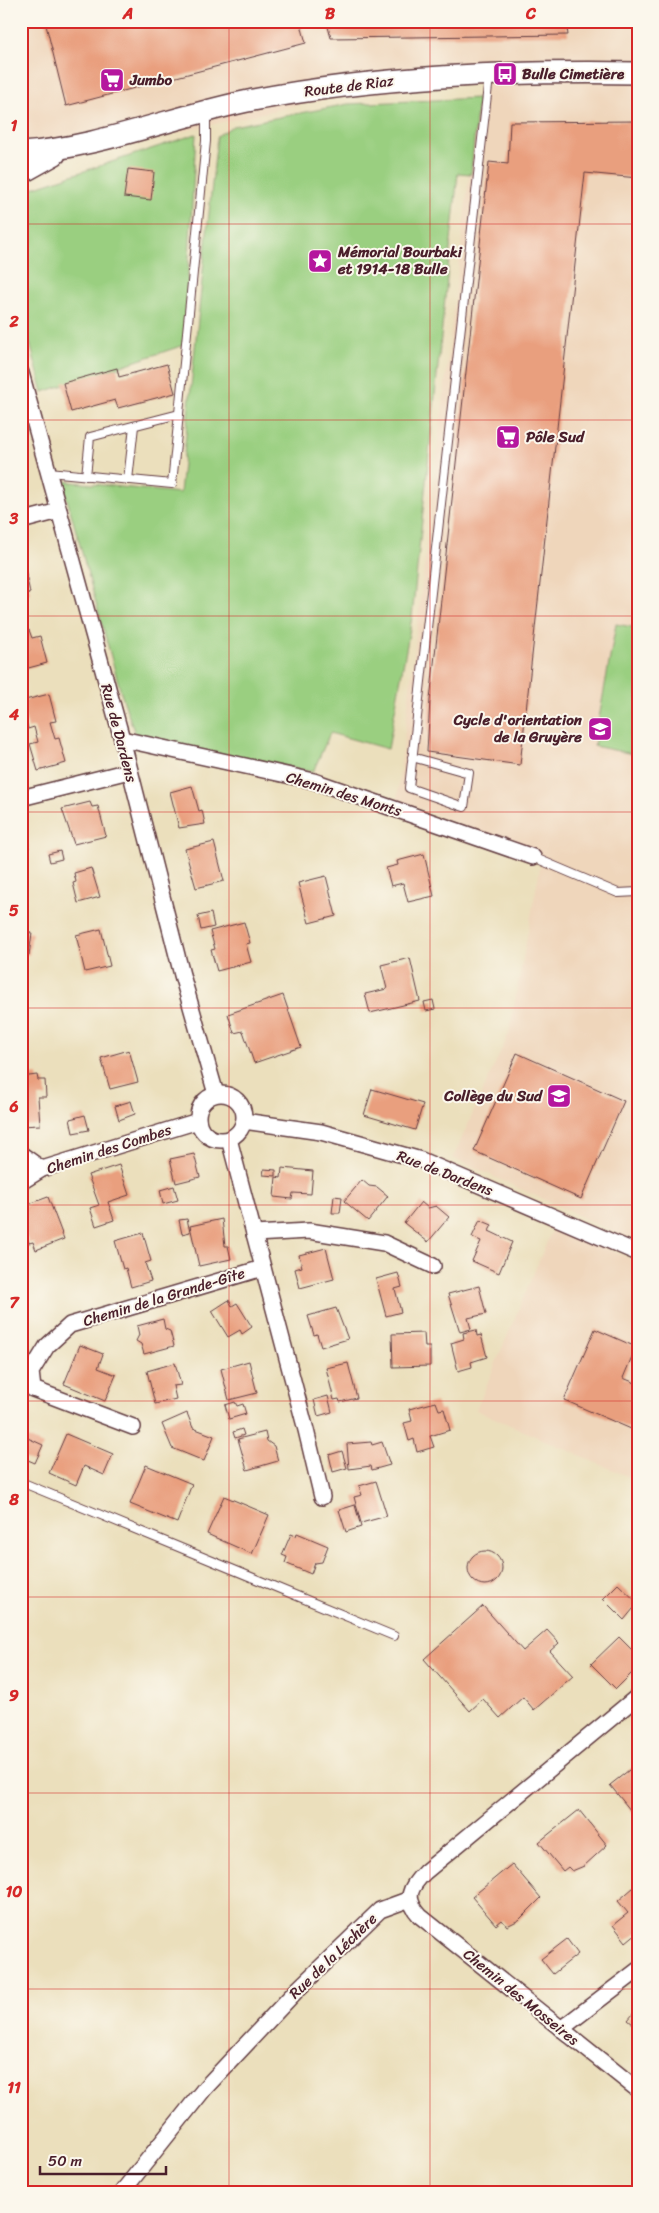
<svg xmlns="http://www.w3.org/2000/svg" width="659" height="2213" viewBox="0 0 659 2213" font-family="Sriracha,sans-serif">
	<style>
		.built { fill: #efd6bb }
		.green { fill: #9acf80; stroke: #727756 }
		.building { fill: #e99f7e }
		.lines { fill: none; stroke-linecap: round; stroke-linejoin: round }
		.lane-casing { stroke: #623c41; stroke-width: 10 }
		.street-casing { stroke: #623c41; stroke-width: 18 }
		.secondary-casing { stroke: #623c41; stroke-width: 24 }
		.lane { stroke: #fff; stroke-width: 8 }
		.street { stroke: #fff; stroke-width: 15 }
		.secondary { stroke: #fff; stroke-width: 21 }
		.grid { fill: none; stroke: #d62828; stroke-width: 1; stroke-opacity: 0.55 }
		.labels { text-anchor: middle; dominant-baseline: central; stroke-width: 4; stroke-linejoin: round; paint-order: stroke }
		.poi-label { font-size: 15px; font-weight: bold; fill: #4a1f2b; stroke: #fbf7ec; text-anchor: start }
		.street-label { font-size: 15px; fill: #4a1f2b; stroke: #fbf7ec }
		.neatline { fill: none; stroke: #d62828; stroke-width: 2 }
		.grid-label { font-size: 16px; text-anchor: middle; font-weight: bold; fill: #d62828 }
	</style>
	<rect width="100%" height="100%" fill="#fbf7ec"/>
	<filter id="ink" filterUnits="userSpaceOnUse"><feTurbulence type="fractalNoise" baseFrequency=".02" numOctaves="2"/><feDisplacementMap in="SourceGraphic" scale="10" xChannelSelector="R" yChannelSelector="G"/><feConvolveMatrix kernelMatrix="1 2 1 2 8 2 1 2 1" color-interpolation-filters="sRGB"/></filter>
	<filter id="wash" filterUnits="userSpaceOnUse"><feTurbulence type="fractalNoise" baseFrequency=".0096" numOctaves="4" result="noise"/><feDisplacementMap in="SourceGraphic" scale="20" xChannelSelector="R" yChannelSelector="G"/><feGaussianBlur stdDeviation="1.12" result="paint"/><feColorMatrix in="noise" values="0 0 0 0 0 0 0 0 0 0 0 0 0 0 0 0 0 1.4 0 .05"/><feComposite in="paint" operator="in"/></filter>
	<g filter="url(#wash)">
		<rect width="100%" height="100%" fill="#ebdfbc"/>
		<g class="built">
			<path d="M21 21H638V559L633 599 638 600V1243L453 1158 509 1033 542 857 397 800 480 81 314 101 21 169Z"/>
			<path d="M554 1225 638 1262V1481L476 1410Z"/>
		</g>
		<g class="green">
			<path d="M478 98 471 174 458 173 412 617 388 749 330 733 313 772 136 737 122 696 62 481 180 493 217 136 233 126 348 104Z"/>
			<path d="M196 134 184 345 43 392 21 309V192Z"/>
			<path d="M616 624 638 628V755L594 746Z"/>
		</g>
		<g id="blocks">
			<g class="building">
				<path d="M45 21H300L306 43 66 106Z"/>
				<path d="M336 21H566L568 35 331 38 328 27 337 26Z"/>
				<path d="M638 121V178L585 173 520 765 427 752 430 700 489 162 508 164 510 122Z"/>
				<path d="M128 169 154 172 151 200 124 197Z"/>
				<path d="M167 364 175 393 118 408 115 400 71 412 63 383 117 368 119 377Z"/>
				<path d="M22 554 30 593 21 595V555Z"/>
				<path d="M29 630 32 638 40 636 47 663 21 670V632Z"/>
				<path d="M49 694 56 721 50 722 55 739 59 738 66 763 38 771 30 744 38 742 34 727 28 729 21 701Z"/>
				<path d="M192 786 199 811 202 810 205 824 179 828 170 792Z"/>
				<path d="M90 802 92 807 98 806 106 836 74 844 62 809Z"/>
				<path d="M21 821 29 848 21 850Z"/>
				<path d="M214 842 224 881 196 888 185 849Z"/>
				<path d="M60 851 62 859 50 862 48 854Z"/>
				<path d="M424 854 434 896 408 902 403 883 391 886 386 868 398 865 397 861Z"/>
				<path d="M91 868 100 897 78 903 73 883 76 882 74 873Z"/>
				<path d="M326 876 336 916 309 923 298 883Z"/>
				<path d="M211 913 214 927 201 930 198 916Z"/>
				<path d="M244 922 250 943 246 944 251 962 217 971 211 950 215 949 210 931Z"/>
				<path d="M101 929 110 966 85 972 76 935Z"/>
				<path d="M21 931 32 933 29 955 21 954Z"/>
				<path d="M410 958 420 1001 370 1013 365 994 387 989 381 965Z"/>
				<path d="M283 995 301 1047 254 1063 243 1031 234 1033 228 1014Z"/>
				<path d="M433 1000 435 1009 426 1011 424 1002Z"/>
				<path d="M129 1050 138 1082 110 1089 101 1058Z"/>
				<path d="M517 1053 624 1101 581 1199 474 1151Z"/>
				<path d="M37 1075 38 1080H45L46 1097H38L40 1125 21 1126V1077Z"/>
				<path d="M372 1089 423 1104 415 1130 364 1115Z"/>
				<path d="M131 1101 135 1114 119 1120 115 1106Z"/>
				<path d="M85 1115 89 1130 73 1133 70 1119Z"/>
				<path d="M194 1154 200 1177 176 1183 170 1159Z"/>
				<path d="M119 1165 129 1195 108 1202 114 1220 96 1226 90 1208 99 1205 88 1175Z"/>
				<path d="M282 1168 313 1171 311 1194 293 1193 292 1199 274 1197 276 1177 281 1178Z"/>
				<path d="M264 1169 276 1170V1176L263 1175Z"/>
				<path d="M362 1180 369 1186 377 1187 388 1196 368 1221 344 1201Z"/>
				<path d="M174 1186 178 1200 163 1204 160 1190Z"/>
				<path d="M334 1196 342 1197 340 1213H332Z"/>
				<path d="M48 1197 64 1239 36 1250 33 1242 29 1243 21 1223 25 1222 21 1207Z"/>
				<path d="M421 1202 428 1208 436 1206 449 1217 428 1242 404 1223Z"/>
				<path d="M187 1219 190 1232 182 1234 179 1220Z"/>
				<path d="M222 1219 225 1246H228L231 1259 199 1266 190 1226Z"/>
				<path d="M480 1220 492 1225 489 1231 512 1242 499 1273 472 1261 481 1241 472 1237Z"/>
				<path d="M143 1233 151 1261 145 1263 151 1281 131 1287 126 1268 123 1269 115 1241Z"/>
				<path d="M326 1248 334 1279 300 1288 295 1269 302 1267 299 1255Z"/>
				<path d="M398 1273 402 1287 395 1289 401 1312 386 1316 376 1279Z"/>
				<path d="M479 1286 486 1314 468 1318 471 1329 460 1332 448 1294Z"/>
				<path d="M229 1300 232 1306 237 1303 252 1327 242 1334 240 1330 228 1337 212 1311Z"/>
				<path d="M336 1308 348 1339 321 1347 317 1334 314 1335 308 1316Z"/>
				<path d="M163 1319 165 1329 170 1331 174 1346 144 1354 141 1344 136 1341 139 1335 137 1326Z"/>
				<path d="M595 1329 636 1347 623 1378 638 1384V1432L564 1400Z"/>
				<path d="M476 1330 477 1336 481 1335 487 1357 471 1362 472 1367 458 1371 451 1343 464 1339 463 1333Z"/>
				<path d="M424 1333 425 1347H430V1366L393 1367 392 1334Z"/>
				<path d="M80 1345 103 1354 98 1368 116 1375 105 1401 64 1384Z"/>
				<path d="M249 1361 257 1393 229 1400 221 1369Z"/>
				<path d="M175 1363 181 1385 173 1386 176 1399 155 1404 147 1371Z"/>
				<path d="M348 1363 357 1398 340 1402 339 1399 334 1400 326 1368Z"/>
				<path d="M328 1396 332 1412 318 1416 314 1400Z"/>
				<path d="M235 1402 237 1406 243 1404 246 1414 229 1419 225 1405Z"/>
				<path d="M436 1402 439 1410 444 1409 450 1430 430 1436 434 1447 417 1452 414 1439 409 1441 404 1423 412 1421 409 1409Z"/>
				<path d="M187 1413 193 1428 214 1436 204 1461 172 1448 162 1424Z"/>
				<path d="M242 1429 244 1435 235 1438 233 1432Z"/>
				<path d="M265 1432 267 1441 274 1446 278 1461 247 1470 238 1439Z"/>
				<path d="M66 1434 113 1454 104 1475 84 1466 76 1485 49 1473Z"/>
				<path d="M21 1435 43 1445 35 1463 21 1457Z"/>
				<path d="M371 1442 372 1445 382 1442 390 1465 372 1470 371 1466 349 1469 347 1444Z"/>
				<path d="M342 1451 347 1468 333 1472 329 1455Z"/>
				<path d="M146 1465 192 1484 177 1523 130 1504Z"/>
				<path d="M376 1481 387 1516 361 1523 354 1497 362 1495 359 1486Z"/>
				<path d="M224 1496 269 1515 252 1554 207 1534Z"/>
				<path d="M355 1505 361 1527 346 1532 339 1510Z"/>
				<path d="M297 1533 328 1546 322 1562 315 1563 311 1574 285 1563 287 1557 282 1555 291 1534 296 1536Z"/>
				<circle cx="485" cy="1568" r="17"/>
				<path d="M618 1584 638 1603 624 1620 603 1599Z"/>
				<path d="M483 1606 523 1651 547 1630 559 1643 550 1651 573 1676 534 1710 523 1697 500 1718 483 1699 470 1711 424 1659Z"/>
				<path d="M619 1637 638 1656V1667L616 1689 591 1664Z"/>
				<path d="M638 1763V1813L635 1816 610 1785Z"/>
				<path d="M579 1810 607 1845 584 1866 572 1871 568 1867 563 1871 539 1842Z"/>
				<path d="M512 1864 541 1898 519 1920 507 1926 502 1920 496 1925 472 1897Z"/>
				<path d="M634 1887 638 1892V1932L626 1942 613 1925 628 1913 618 1901Z"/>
				<path d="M567 1939 578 1954 553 1974 541 1959Z"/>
				<path d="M638 2008V2028L628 2020Z"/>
			</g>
		</g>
	</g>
	<g filter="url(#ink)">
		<use href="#blocks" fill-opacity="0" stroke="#623c41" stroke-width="1"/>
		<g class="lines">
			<defs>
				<g id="lane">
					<path d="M49 472 172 484 206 141V114"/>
					<path d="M86 476 90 437 179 414"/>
					<path d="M128 480 134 426"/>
					<path d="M412 757 469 773 464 807 409 788 489 77"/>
					<path d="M533 857 618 893 638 892"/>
					<path d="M21 1482 394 1636"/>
				</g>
				<g id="street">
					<path d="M21 373 122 739 182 975 216 1094"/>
					<path d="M21 521 59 511"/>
					<path d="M122 739 314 781 533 857"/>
					<path d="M21 798 129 771"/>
					<circle cx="221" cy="1117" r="23"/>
					<path d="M244 1121 321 1132 421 1160 638 1253"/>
					<path d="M229 1139 306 1430 322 1497"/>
					<path d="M21 1154 42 1169"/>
					<path d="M21 1182 42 1169 198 1121"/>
					<path d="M254 1234 309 1231 384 1243 433 1266"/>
					<path d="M133 1427 33 1389 31 1372 47 1346 70 1325 263 1268"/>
					<path d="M638 1696 425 1872C409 1888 404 1898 420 1916L638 2090"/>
					<path d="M561 2029 638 1970"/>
					<path d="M122 2192 205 2088 297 1990 380 1910 410 1899"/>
				</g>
				<g id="secondary">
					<path d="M21 153C99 148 176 115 253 100 380 76 509 71 638 73"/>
					<path d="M21 173 55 154"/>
				</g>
			</defs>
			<use href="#lane" class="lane-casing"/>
			<use href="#street" class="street-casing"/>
			<use href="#secondary" class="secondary-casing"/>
			<use href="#lane" class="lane"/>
			<use href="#street" class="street"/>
			<use href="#secondary" class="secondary"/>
		</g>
	</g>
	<path class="grid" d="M229 21V2192M430 21V2192M21 224H638M21 420H638M21 616H638M21 812H638M21 1008H638M21 1205H638M21 1401H638M21 1597H638M21 1793H638M21 1989H638"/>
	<defs>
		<symbol id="bus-square" viewBox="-11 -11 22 22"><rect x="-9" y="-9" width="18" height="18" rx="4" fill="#b5179e" stroke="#fbf7ec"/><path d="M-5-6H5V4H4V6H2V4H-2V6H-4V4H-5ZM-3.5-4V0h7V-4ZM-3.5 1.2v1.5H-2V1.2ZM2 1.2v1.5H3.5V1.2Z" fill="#fff"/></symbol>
		<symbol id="supermarket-square" viewBox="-11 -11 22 22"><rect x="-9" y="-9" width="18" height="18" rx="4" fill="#b5179e" stroke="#fbf7ec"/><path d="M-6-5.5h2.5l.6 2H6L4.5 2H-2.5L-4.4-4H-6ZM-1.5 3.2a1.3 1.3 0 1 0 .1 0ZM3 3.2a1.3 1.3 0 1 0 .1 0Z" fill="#fff"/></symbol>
		<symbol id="sight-square" viewBox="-11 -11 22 22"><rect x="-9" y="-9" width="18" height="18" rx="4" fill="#b5179e" stroke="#fbf7ec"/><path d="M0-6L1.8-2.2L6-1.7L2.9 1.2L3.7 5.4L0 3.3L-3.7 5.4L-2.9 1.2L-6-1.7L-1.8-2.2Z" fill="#fff"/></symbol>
		<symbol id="school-square" viewBox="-11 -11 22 22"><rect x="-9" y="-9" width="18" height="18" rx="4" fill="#b5179e" stroke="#fbf7ec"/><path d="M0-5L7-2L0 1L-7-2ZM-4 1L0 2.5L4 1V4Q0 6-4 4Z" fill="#fff"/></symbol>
	</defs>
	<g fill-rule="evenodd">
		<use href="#bus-square" x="491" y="60" width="28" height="28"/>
		<use href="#supermarket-square" x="98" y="66" width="28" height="28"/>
		<use href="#sight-square" x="306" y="247" width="28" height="28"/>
		<use href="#supermarket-square" x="494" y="423" width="28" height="28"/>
		<use href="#school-square" x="586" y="715" width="28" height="28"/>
		<use href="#school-square" x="545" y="1082" width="28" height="28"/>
	</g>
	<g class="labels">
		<g class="poi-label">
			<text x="522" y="74">Bulle Cimetière</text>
			<text x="130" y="80">Jumbo</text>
			<text x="338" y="252">Mémorial Bourbaki<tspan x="338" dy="17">et 1914-18 Bulle</tspan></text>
			<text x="526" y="437">Pôle Sud</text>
			<text x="582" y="720" text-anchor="end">Cycle d'orientation<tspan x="582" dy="17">de la Gruyère</tspan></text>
			<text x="542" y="1096" text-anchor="end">Collège du Sud</text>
		</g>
		<g class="street-label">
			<text transform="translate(349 86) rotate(-7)">Route de Riaz</text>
			<text transform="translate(119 733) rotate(75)">Rue de Dardens</text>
			<text transform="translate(344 794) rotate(17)">Chemin des Monts</text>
			<text transform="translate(109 1149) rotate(-18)">Chemin des Combes</text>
			<text transform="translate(445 1173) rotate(21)">Rue de Dardens</text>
			<text transform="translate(164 1297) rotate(-17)">Chemin de la Grande-Gîte</text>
			<text transform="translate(333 1956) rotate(-44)">Rue de la Léchère</text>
			<text transform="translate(521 1997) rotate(39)">Chemin des Mosseires</text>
		</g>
	</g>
	<rect width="659" height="2213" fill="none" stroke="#fbf7ec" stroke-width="55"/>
	<path d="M40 2166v8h126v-8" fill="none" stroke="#4a1f2b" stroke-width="2.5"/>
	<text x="48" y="2166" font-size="15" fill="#4a1f2b" stroke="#fbf7ec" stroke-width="4" paint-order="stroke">50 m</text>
	<rect x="28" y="28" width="604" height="2158" class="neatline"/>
	<g class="grid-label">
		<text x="128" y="19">A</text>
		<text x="330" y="19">B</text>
		<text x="531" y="19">C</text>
		<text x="14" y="131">1</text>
		<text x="14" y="327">2</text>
		<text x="14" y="524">3</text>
		<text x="14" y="720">4</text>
		<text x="14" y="916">5</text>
		<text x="14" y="1112">6</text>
		<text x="14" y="1308">7</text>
		<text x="14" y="1505">8</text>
		<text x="14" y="1701">9</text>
		<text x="14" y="1897">10</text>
		<text x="14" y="2093">11</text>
	</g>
</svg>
